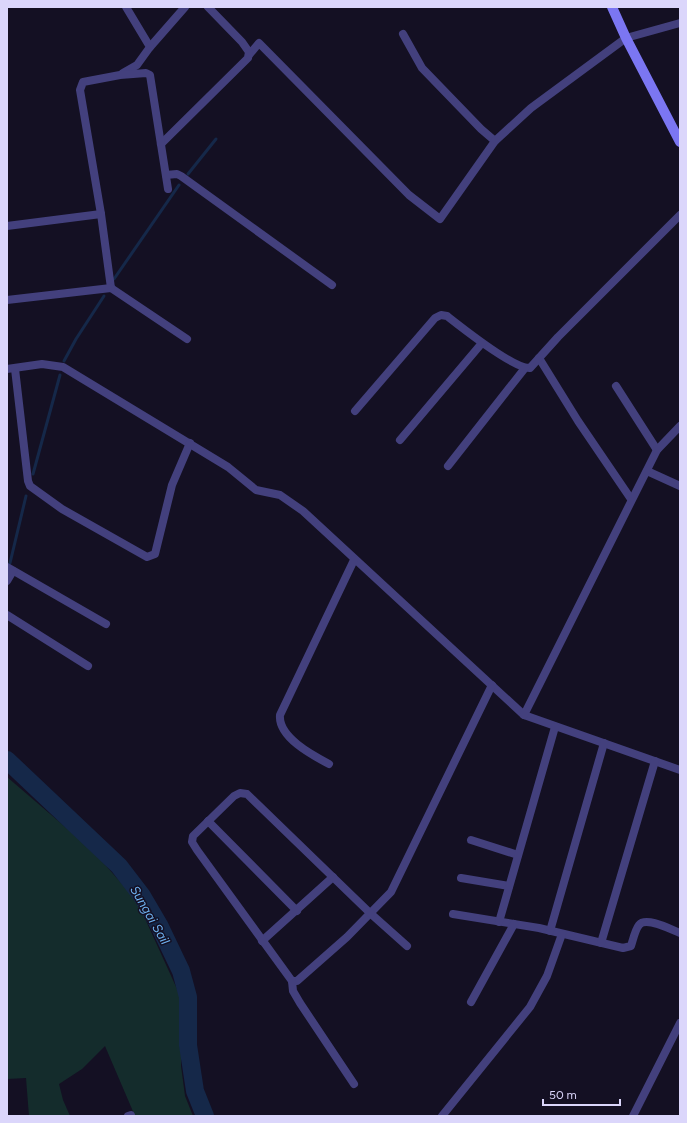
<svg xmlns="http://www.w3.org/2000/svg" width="687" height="1123" viewBox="0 0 687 1123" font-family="Figtree,sans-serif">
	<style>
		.green { fill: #142c2c }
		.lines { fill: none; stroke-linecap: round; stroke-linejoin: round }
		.stream { stroke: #152849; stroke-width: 3 }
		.river { stroke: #152849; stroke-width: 18 }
		.street { stroke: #43407d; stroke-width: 8 }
		.secondary { stroke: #7b76f2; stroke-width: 10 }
		.labels { text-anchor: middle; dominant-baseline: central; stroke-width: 3; stroke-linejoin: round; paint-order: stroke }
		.water-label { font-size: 13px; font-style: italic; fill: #6eb2f1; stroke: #141023 }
	</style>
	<rect width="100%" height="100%" fill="#141023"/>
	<path class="green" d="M7 777 92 850 137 901 182 1000 181 1066 185 1096 193 1116H135L105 1046 82 1069 59 1084 63 1100 70 1116H29L26 1078 7 1079Z"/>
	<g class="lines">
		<g class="stream">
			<path d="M188 174 216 139"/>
			<path d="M114 279 179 185"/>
			<path d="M64 361 76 339 104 296"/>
			<path d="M33 474 60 375"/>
			<path d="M10 563 26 496"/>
		</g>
		<path class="river" d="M7 760 119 866 142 896 159 925 181 971 188 997V1045L195 1091 205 1116"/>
		<g class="street">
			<path d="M403 34 422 68 481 129 495 141"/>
			<path d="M150 47 185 7"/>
			<path d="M249 55 259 43 409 195 440 219 495 141 531 108 626 38 680 23"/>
			<path d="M123 73 137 65 150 47 126 7"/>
			<path d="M161 144 248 58 249 52 242 42 208 7"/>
			<path d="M166 175 177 174 181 176 332 285"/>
			<path d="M7 226 101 214"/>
			<path d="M111 288 101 214 80 90 83 82 120 75 146 73 150 75 168 189"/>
			<path d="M111 288 187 339"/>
			<path d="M7 300 111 288"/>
			<path d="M539 358 578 421 631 499"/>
			<path d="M7 369 42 364 63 367 228 467 256 490 280 495 303 511 524 715 680 770"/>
			<path d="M15 369 28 481 30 486 62 509 147 557 155 554 172 485 190 443"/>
			<path d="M616 386 657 450"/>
			<path d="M355 411 435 318 441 315 447 316C461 327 514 369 530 368L558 337 680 215"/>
			<path d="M400 440 482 343"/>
			<path d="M448 466 525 368"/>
			<path d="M647 471 680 486"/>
			<path d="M7 567 106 624"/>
			<path d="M7 581 13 571"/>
			<path d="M7 615 88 666"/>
			<path d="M524 715 657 450 680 426"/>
			<path d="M329 764C312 755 278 737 280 715L354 560"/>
			<path d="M208 821 297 911"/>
			<path d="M471 840 518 855"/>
			<path d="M461 878 509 886"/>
			<path d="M453 914 539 928 623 948 631 946C633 940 635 930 639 925 646 916 672 930 680 933"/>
			<path d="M499 922 555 727"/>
			<path d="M550 931 604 743"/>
			<path d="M262 941 333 877"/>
			<path d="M601 943 655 761"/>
			<path d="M292 981H297L347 937 391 892 492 685"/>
			<path d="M471 1002 514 924"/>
			<path d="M354 1084 300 1003 293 991 292 981 197 850 192 842 193 836 234 796 240 793 247 794 370 913 407 946"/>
			<path d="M128 1116 131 1115"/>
			<path d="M442 1116 530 1007 547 976 562 934"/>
			<path d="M633 1116 680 1023"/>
		</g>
		<path class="secondary" d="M612 7 626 38 680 142"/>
	</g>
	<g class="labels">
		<g class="water-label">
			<text transform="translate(150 915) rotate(60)">Sungai Sail</text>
		</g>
	</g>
	<rect width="687" height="1123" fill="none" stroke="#dbd6fb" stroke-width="16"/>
	<path d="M543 1099v6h77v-6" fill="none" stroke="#dbd6fb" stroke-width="2"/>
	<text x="549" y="1099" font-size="12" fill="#dbd6fb" stroke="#141023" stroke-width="3" paint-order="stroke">50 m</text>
</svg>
